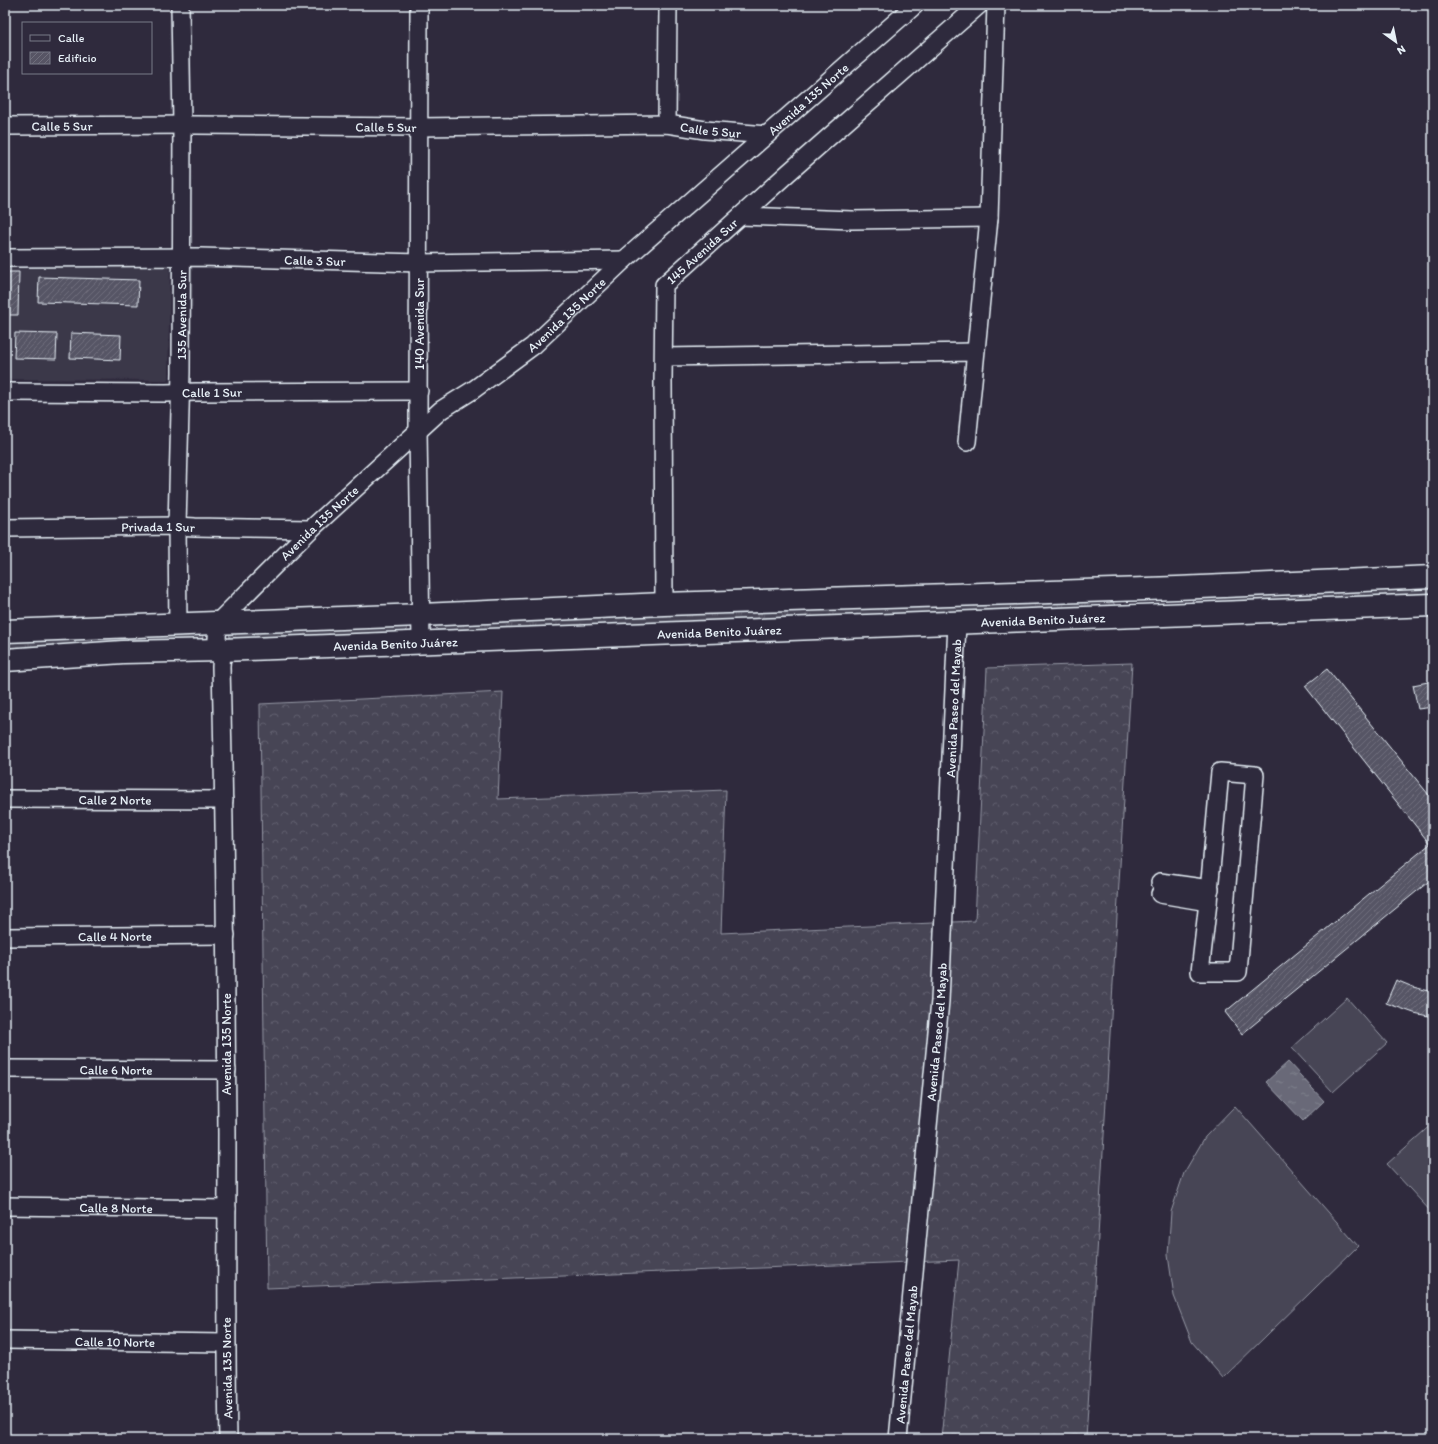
<svg xmlns="http://www.w3.org/2000/svg" width="1438" height="1444" viewBox="0 0 1438 1444" font-family="Itim,sans-serif">
	<style>
		.built { fill: #3b3749 }
		.grass { fill: url(#grass-tufts); stroke: #979aa6 }
		.forest { fill: url(#forest-crowns); stroke: #979aa6 }
		.pitch { fill: #464455; stroke: #979aa6 }
		.water { fill: url(#water-ripples); stroke: #9c9fab }
		.building { fill: url(#building-hatch); stroke: #e8f1f8 }
		.lines { fill: none; stroke-linecap: round; stroke-linejoin: round }
		.minor-casing { stroke: #e8f1f8; stroke-width: 20 }
		.major-casing { stroke: #e8f1f8; stroke-width: 25 }
		.minor { stroke: #2f2a3d; stroke-width: 17 }
		.major { stroke: #2f2a3d; stroke-width: 22 }
		.labels { text-anchor: middle; dominant-baseline: central; stroke-width: 3.5; stroke-linejoin: round; paint-order: stroke }
		.street-label { font-size: 13px; fill: #e8f1f8; stroke: #2f2a3d }
	</style>
	<defs>
		<pattern id="grass-tufts" width="24" height="20" patternUnits="userSpaceOnUse"><rect width="24" height="20" fill="#464455"/><path d="M3 7l-1-3M5 7V3M7 7l1-3M15 17l-1-3M17 17v-4M19 17l1-3" fill="none" stroke="#615f6e"/></pattern>
		<pattern id="forest-crowns" width="20" height="18" patternUnits="userSpaceOnUse"><rect width="20" height="18" fill="#464455"/><path d="M2 6a3 3 0 1 1 6 0M12 15a3 3 0 1 1 6 0" fill="none" stroke="#615f6e"/></pattern>
		<pattern id="water-ripples" width="26" height="14" patternUnits="userSpaceOnUse"><rect width="26" height="14" fill="#696978"/><path d="M2 4q2-2 4 0t4 0M15 11q2-2 4 0t4 0" fill="none" stroke="#7e7f8c"/></pattern>
		<pattern id="building-hatch" width="6" height="6" patternUnits="userSpaceOnUse"><rect width="6" height="6" fill="#575565"/><path d="M-1 1l2-2M0 6l6-6M5 7l2-2" fill="none" stroke="#6f6e7c"/></pattern>
	</defs>
	<rect width="100%" height="100%" fill="#2f2a3d"/>
	<filter id="ink" filterUnits="userSpaceOnUse"><feTurbulence type="fractalNoise" baseFrequency=".025" numOctaves="2"/><feDisplacementMap in="SourceGraphic" scale="8" xChannelSelector="R" yChannelSelector="G"/><feConvolveMatrix kernelMatrix="1 2 1 2 8 2 1 2 1" color-interpolation-filters="sRGB"/></filter>
	<g filter="url(#ink)">
		<g class="built">
			<path d="M169 5H192V116H207V132L192 133 193 248H209V268H193V307H172L171 266H159V250L172 249Z"/>
			<path d="M5 266 170 268 168 380 5 379Z"/>
		</g>
		<g class="grass">
			<path d="M1433 588V596L1195 604 1192 602 1193 599 1195 595Z"/>
			<path d="M1110 598 1115 605 1109 608 771 621 438 630 435 627 436 623Z"/>
			<path d="M407 626V630L404 635 230 639 229 632Z"/>
			<path d="M200 630 203 635 202 642 5 653V639Z"/>
		</g>
		<path class="forest" d="M1132 663 1086 1439H941L959 1260 267 1288 260 704 503 692 498 799 726 790 721 933 975 921 987 668Z"/>
		<g class="pitch">
			<path d="M1347 998 1387 1043 1333 1092 1292 1048Z"/>
			<path d="M1235 1106 1358 1246 1223 1378 1192 1342 1174 1296 1168 1255 1171 1212 1184 1173 1205 1137Z"/>
			<path d="M1433 1123V1214L1387 1164Z"/>
		</g>
		<path class="water" d="M1288 1062 1324 1101 1303 1121 1266 1082Z"/>
		<g class="building">
			<path d="M5 272H19L18 315H5Z"/>
			<path d="M39 277 139 280 138 305 38 302Z"/>
			<path d="M15 333 57 334 56 359 14 358Z"/>
			<path d="M71 333 121 335 120 360 70 358Z"/>
			<path d="M1327 669 1433 800V878L1242 1034 1225 1012 1430 844 1305 686Z"/>
			<path d="M1433 681V707L1418 709 1413 685Z"/>
			<path d="M1396 980 1413 987 1433 992V1017L1414 1013 1386 1003Z"/>
		</g>
		<g class="lines">
			<defs>
				<g id="minor">
					<path d="M419 5 418 430 421 642"/>
					<path d="M667 124 668 5"/>
					<path id="s1" d="M5 126 195 125 419 127 667 124 705 130 767 135"/>
					<path d="M741 216 852 220 989 218"/>
					<path id="s2" d="M5 258 200 257 419 263 624 260"/>
					<path d="M664 357 975 352"/>
					<path id="s3" d="M5 392 166 393 196 392 419 391"/>
					<path d="M967 442 989 218 996 5"/>
					<path id="s4" d="M5 528 177 526 195 527 311 529"/>
					<path id="s5" d="M664 604 663 381 664 285 788 173 979 5"/>
					<path id="s6" d="M178 625 177 526 181 372 182 125 180 5"/>
					<path d="M1220 772 1255 775 1238 972H1200L1208 902Z"/>
					<path id="s7" d="M5 799 224 800"/>
					<path d="M1160 882 1210 889"/>
					<path d="M1160 894 1208 902"/>
					<path id="s8" d="M5 937 226 935"/>
					<path id="s9" d="M5 1069 227 1070"/>
					<path id="s10" d="M5 1206 227 1209"/>
					<path id="s11" d="M5 1340 226 1343"/>
					<path id="s12" d="M228 1439C226 1337 227 1235 227 1133 226 977 225 822 221 667L222 650 217 639 218 622 311 529 441 410 473 390 533 346 624 260 915 5"/>
					<path id="s13" d="M898 1439 940 1001 957 623"/>
				</g>
				<g id="major">
					<path d="M5 631 421 615 664 604 1177 588 1433 577"/>
					<path id="s14" d="M5 660 123 652 222 650 1433 605"/>
				</g>
			</defs>
			<use href="#minor" class="minor-casing"/>
			<use href="#major" class="major-casing"/>
			<use href="#minor" class="minor"/>
			<use href="#major" class="major"/>
		</g>
	</g>
	<g class="labels">
		<g class="street-label">
			<text stroke="none"><textPath href="#s12" startOffset="1608">Avenida 135 Norte</textPath></text>
			<text stroke="none"><textPath href="#s1" startOffset="57">Calle 5 Sur</textPath></text>
			<text stroke="none"><textPath href="#s1" startOffset="381">Calle 5 Sur</textPath></text>
			<text stroke="none"><textPath href="#s1" startOffset="706">Calle 5 Sur</textPath></text>
			<text stroke="none"><textPath href="#s5" startOffset="370">145 Avenida Sur</textPath></text>
			<text stroke="none"><textPath href="#s2" startOffset="310">Calle 3 Sur</textPath></text>
			<text stroke="none"><textPath href="#s12" startOffset="1284">Avenida 135 Norte</textPath></text>
			<text stroke="none"><textPath href="#s6" startOffset="310">135 Avenida Sur</textPath></text>
			<text transform="translate(419 324) rotate(-90)">140 Avenida Sur</text>
			<text stroke="none"><textPath href="#s3" startOffset="207">Calle 1 Sur</textPath></text>
			<text stroke="none"><textPath href="#s12" startOffset="960">Avenida 135 Norte</textPath></text>
			<text stroke="none"><textPath href="#s4" startOffset="153">Privada 1 Sur</textPath></text>
			<text stroke="none"><textPath href="#s14" startOffset="1039">Avenida Benito Juárez</textPath></text>
			<text stroke="none"><textPath href="#s14" startOffset="715">Avenida Benito Juárez</textPath></text>
			<text stroke="none"><textPath href="#s14" startOffset="391">Avenida Benito Juárez</textPath></text>
			<text stroke="none"><textPath href="#s13" startOffset="733">Avenida Paseo del Mayab</textPath></text>
			<text stroke="none"><textPath href="#s7" startOffset="110">Calle 2 Norte</textPath></text>
			<text stroke="none"><textPath href="#s8" startOffset="110">Calle 4 Norte</textPath></text>
			<text stroke="none"><textPath href="#s13" startOffset="409">Avenida Paseo del Mayab</textPath></text>
			<text transform="translate(226 1044) rotate(-90)">Avenida 135 Norte</text>
			<text stroke="none"><textPath href="#s9" startOffset="111">Calle 6 Norte</textPath></text>
			<text stroke="none"><textPath href="#s10" startOffset="111">Calle 8 Norte</textPath></text>
			<text stroke="none"><textPath href="#s11" startOffset="110">Calle 10 Norte</textPath></text>
			<text stroke="none"><textPath href="#s13" startOffset="85">Avenida Paseo del Mayab</textPath></text>
			<text transform="translate(227 1368) rotate(-91)">Avenida 135 Norte</text>
		</g>
	</g>
	<rect width="1438" height="1444" fill="none" stroke="#2f2a3d" stroke-width="20"/>
	<rect x="10" y="10" width="1418" height="1424" fill="none" stroke="#e8f1f8" stroke-width="1.5" filter="url(#ink)"/>
	<rect x="22" y="22" width="130" height="52" fill="#2f2a3d" stroke="#797a88"/>
	<rect x="30" y="35" width="20" height="6" fill="#2f2a3d" stroke="#797a88"/>
	<text x="58" y="42" font-size="12" fill="#e8f1f8">Calle</text>
	<rect x="30" y="52" width="20" height="12" fill="url(#building-hatch)" stroke="#797a88"/>
	<text x="58" y="62" font-size="12" fill="#e8f1f8">Edificio</text>
	<g transform="translate(1396 42) rotate(147)" stroke="#2f2a3d" stroke-width="3" paint-order="stroke">
	<path d="M0-3L7 15L0 10L-7 15Z" fill="#e8f1f8"/>
	<text y="-6" font-size="11" font-weight="bold" text-anchor="middle" fill="#e8f1f8">N</text>
	</g>
</svg>
